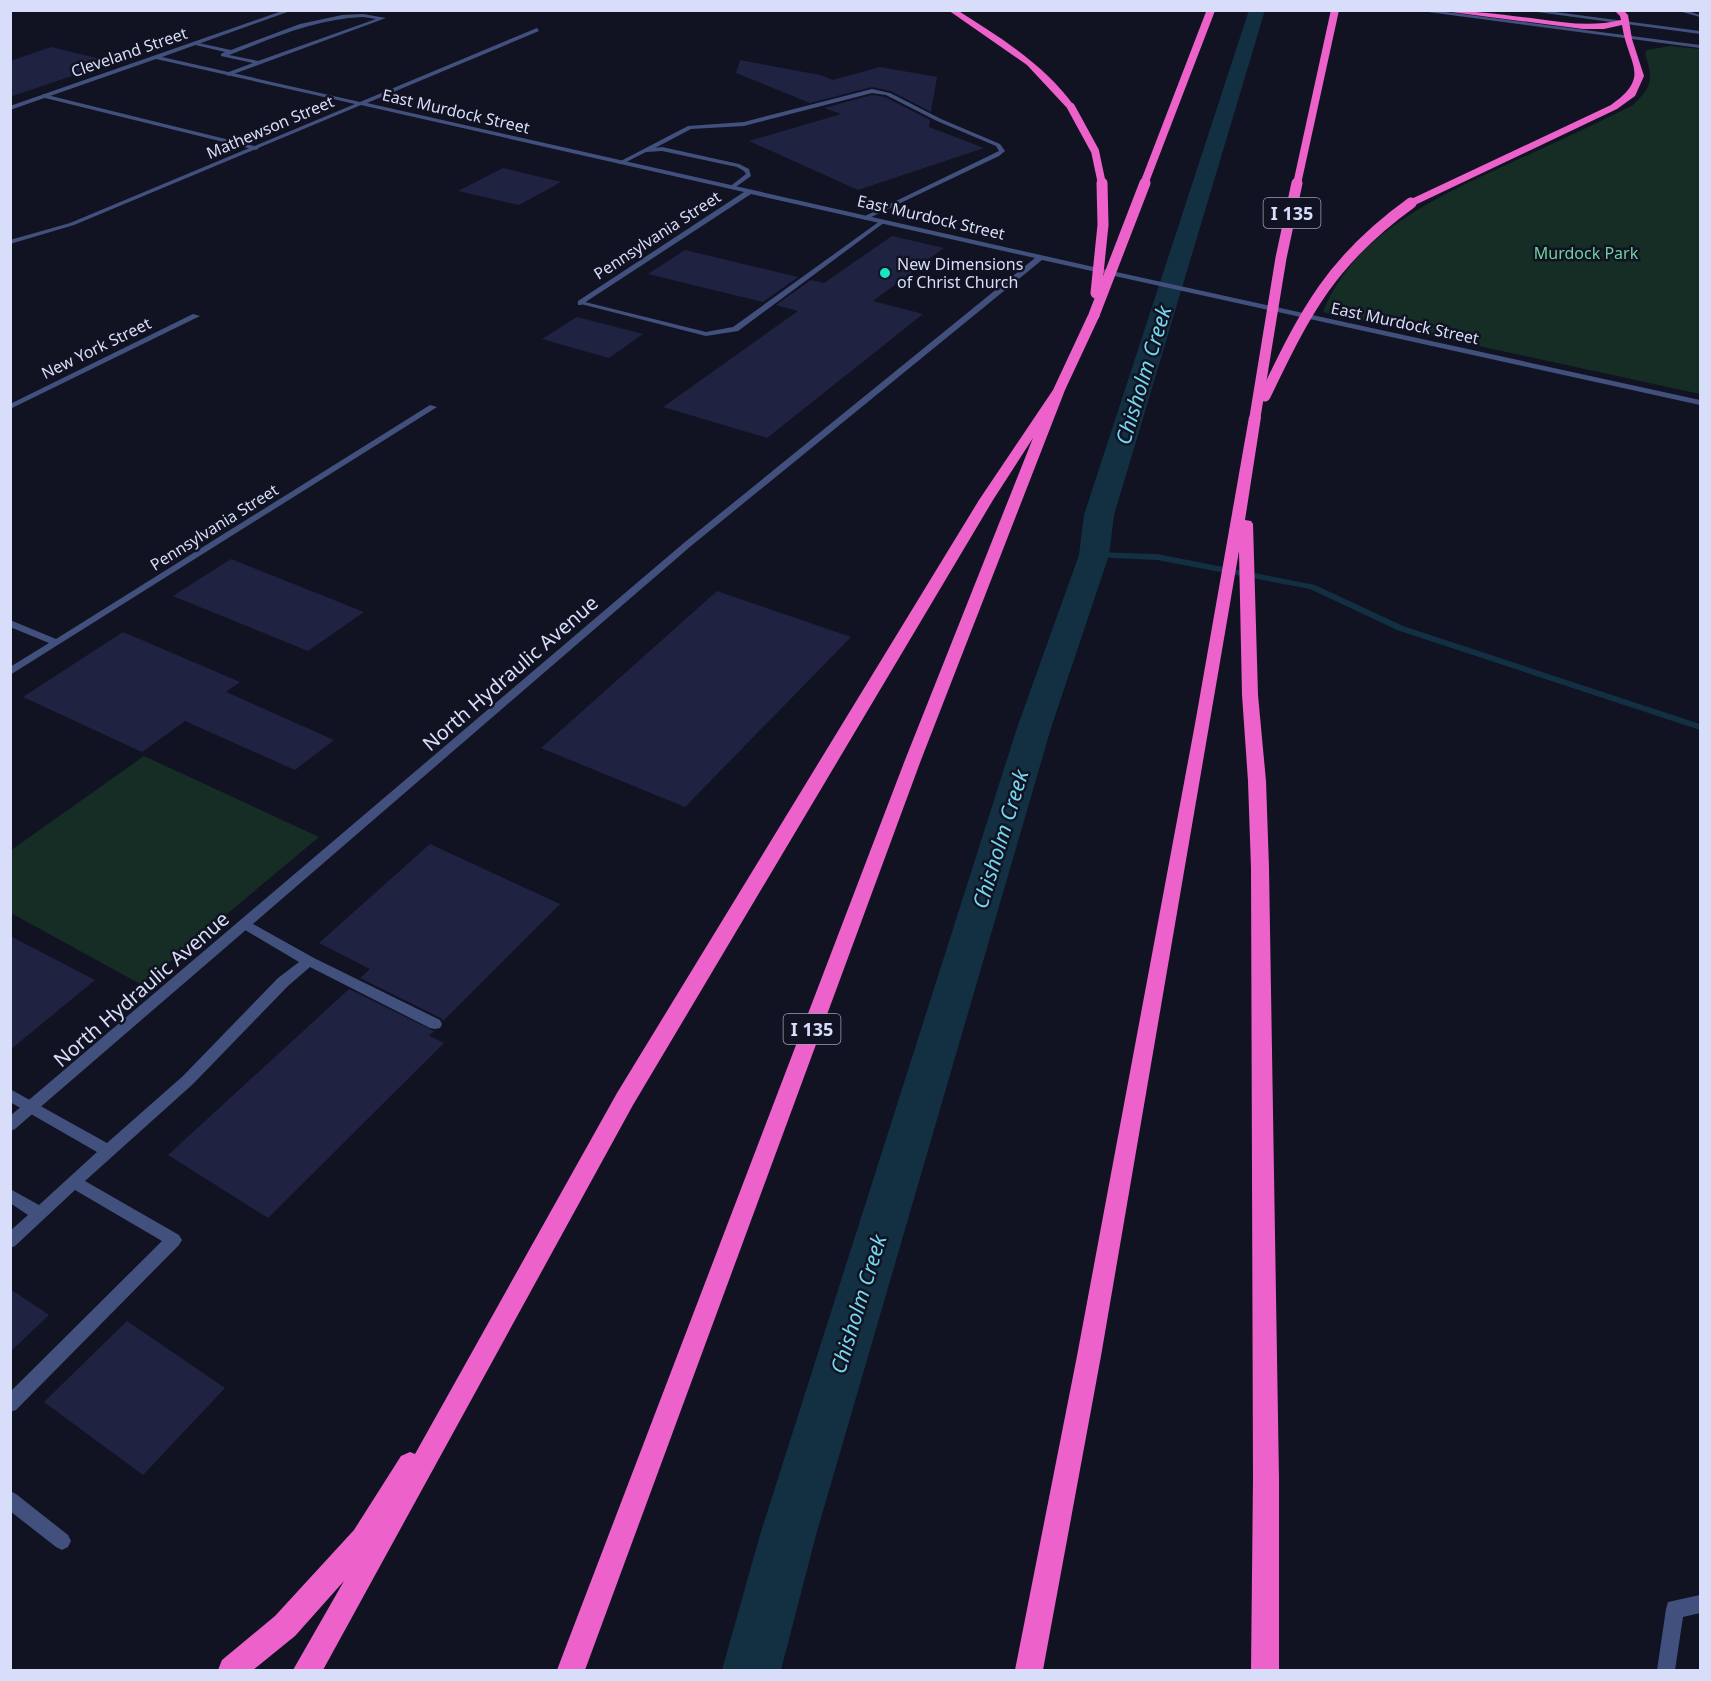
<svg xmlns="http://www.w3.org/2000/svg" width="1711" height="1681" viewBox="0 0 1711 1681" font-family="'Noto Sans',sans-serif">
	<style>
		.green { fill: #152d25 }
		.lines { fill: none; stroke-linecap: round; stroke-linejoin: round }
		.stream { fill: #123042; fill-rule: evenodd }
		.canal { fill: #123042; fill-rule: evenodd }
		.building { fill: #202242 }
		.service { fill: #42507d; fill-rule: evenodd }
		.minor { fill: #42507d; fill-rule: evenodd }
		.tertiary { fill: #42507d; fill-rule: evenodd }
		.motorway { fill: #ec62ca; fill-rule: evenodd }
		.motorway-bridge-far1 { stroke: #ec62ca; stroke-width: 8 }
		.motorway-bridge { stroke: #ec62ca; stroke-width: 11 }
		.poi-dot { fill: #1be4c1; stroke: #111323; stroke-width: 2 }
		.labels { text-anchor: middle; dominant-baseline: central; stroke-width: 5; stroke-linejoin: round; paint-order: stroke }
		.far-street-label { font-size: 16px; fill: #d8defa; stroke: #111323 }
		.far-park-label { font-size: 16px; fill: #6dd29d; stroke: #111323 }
		.far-poi-label { font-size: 16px; fill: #d8defa; stroke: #111323; text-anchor: start }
		.shield { fill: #111323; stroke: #9ca1ba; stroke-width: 1.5 }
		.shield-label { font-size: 18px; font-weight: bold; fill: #d8defa }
		.street-label { font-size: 20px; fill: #d8defa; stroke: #111323 }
		.water-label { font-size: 21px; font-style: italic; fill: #73d7ee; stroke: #111323 }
	</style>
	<rect width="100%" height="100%" fill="#111323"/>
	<g class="green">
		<path d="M1670 46 1700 49V394L1323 312C1353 234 1437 197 1508 164 1550 145 1592 126 1633 105 1652 86 1654 80 1645 54L1647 50Z"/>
		<path d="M144 756 319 837 142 985 11 913 10 851Z"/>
	</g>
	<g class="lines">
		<path class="stream" d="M1094 552 1157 554 1315 585 1403 626 1700 724V730L1397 630 1310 589 1157 560 1091 557 1090 555Z"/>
		<path class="canal" d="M1249 10H1265L1114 515 1109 555 1051 728 816 1535 781 1670H722L760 1535 1017 728 1079 555 1084 515Z"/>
	</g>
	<g class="building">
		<path d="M51 47 113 62 10 97V61Z"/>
		<path d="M740 60 820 75 833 80 880 67 937 77 931 112 891 91 872 87 810 103 736 73Z"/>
		<path d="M872 95 885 97 930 120 929 127 984 148 858 190 749 141 841 114 824 108Z"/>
		<path d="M503 168 561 182 519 205 458 191Z"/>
		<path d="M892 236 944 248 873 301 923 314 767 438 663 407 798 311 776 305 811 280 824 283Z"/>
		<path d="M685 250 798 277 763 302 648 274Z"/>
		<path d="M577 317 643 334 609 358 542 339Z"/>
		<path d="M231 559 364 612 308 651 173 596Z"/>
		<path d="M717 591 851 637 685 807 541 748Z"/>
		<path d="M123 632 240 682 226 692 334 740 295 770 185 721 142 752 23 697Z"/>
		<path d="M430 844 560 904 443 1021 441 1018 360 978 370 969 319 943Z"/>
		<path d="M10 936 95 980 10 1050Z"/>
		<path d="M349 989 434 1031 429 1036 444 1043 268 1218 168 1155Z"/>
		<path d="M10 1289 49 1315 10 1352Z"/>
		<path d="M127 1321 225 1388 143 1475 44 1402Z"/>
	</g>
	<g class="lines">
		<g class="service">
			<path d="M363 14 386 18 228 76 226 73 253 63 221 56V54L225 52 191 44 194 42 231 50 300 24 342 15ZM363 17 376 19 258 61 229 55C273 38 315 19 363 17Z"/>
			<path d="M872 89 890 93 941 119 1000 144 1005 151 999 156 865 220 862 218 863 217 999 151 996 146 937 121 886 95 872 93 744 126 691 129 655 148 662 147 739 164 749 169 751 176 733 189 728 188 746 174 744 171 737 167 662 151 646 152 622 164 617 163 688 126 744 122Z"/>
			<path d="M43 94 258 147 259 148 256 150 41 97Z"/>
			<path d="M880 221 885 222 738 331 706 336 577 303 581 301 706 332 733 327Z"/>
			<path d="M244 919 314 958 440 1020 442 1024 440 1028 435 1029 430 1028 310 967 288 986 193 1084 85 1181 179 1235 182 1240 179 1245 16 1410 10 1412V1392L162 1241 75 1190 15 1246 10 1248V1231L28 1215 10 1203V1189L39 1205 97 1152 10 1102V1089L107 1143 183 1076 278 978 299 962 240 927 238 924 240 921Z"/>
			<path d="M10 1491 16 1494 68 1535 71 1541 68 1547 62 1550 56 1547 10 1511Z"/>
			<path d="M1700 1595V1613L1683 1617 1675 1670H1657L1666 1609 1668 1602Z"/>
		</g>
		<g class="minor">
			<path d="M285 10H293L162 57 360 102 537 28 539 31 367 103 1107 270 1700 400V405L1042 260 691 546 15 1129 10 1131V1116L685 542 1035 258 751 194 581 305H578V301L744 192 361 105 74 225 10 244V240L70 223 355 104 156 59 10 110V106Z"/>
			<path d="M1675 10H1685L1700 15V17Z"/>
			<path d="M193 314 200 316 10 409V404Z"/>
			<path d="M430 405 437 407 10 675V667L49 643 10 627V620L56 639Z"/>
		</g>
		<g class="tertiary">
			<path d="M1431 10 1700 45V48L1413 10Z"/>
			<path d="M1540 10 1700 31V34L1522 10Z"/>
		</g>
		<g class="motorway">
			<path d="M948 10H957C1001 38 1044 64 1075 107L1074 109H1068L1027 65Z"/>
			<path d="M1436 10C1470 10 1504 15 1538 19 1566 23 1593 27 1621 20L1620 16 1614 10H1623L1628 15 1632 39 1644 76 1635 96 1617 109 1415 205H1407V201L1611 105C1652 76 1628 65 1622 25L1604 29H1583Z"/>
			<path d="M1094 312 1100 315 1065 390 921 760 585 1670H557L905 760 1033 438 993 500 633 1105 323 1670H293L344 1581 295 1636 253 1670H218L222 1660 275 1616 354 1530 401 1456 410 1452 415 1454 617 1093 979 500 1053 390 1088 315Z"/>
			<path d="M1255 413 1261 417 1245 520 1251 521 1253 524 1258 695 1266 781 1269 868 1279 1479V1670H1251L1253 1479 1251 868 1248 781 1242 695 1239 551 1101 1356 1043 1670H1015L1077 1356 1195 724 1249 417Z"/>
		</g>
		<g class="motorway-bridge-far1">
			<path d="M1071 107 1095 151 1102 184"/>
			<path d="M1144 184 1211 10"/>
			<path d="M1297 184 1335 10"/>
		</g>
		<g class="motorway-bridge">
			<path d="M1096 293 1103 225 1102 183"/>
			<path d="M1094 315 1145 183"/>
			<path d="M1265 396C1306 310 1332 260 1411 203"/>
			<path d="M1255 417 1281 258 1297 183"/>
		</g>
	</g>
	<circle class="poi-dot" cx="885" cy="273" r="6"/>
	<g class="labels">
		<g class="far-street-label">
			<text transform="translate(129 52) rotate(-19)">Cleveland Street</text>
			<text transform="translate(456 111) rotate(13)">East Murdock Street</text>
			<text transform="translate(270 127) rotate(-23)">Mathewson Street</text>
			<text transform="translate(931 217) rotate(13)">East Murdock Street</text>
			<text transform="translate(657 235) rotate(-33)">Pennsylvania Street</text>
			<text transform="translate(1405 323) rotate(12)">East Murdock Street</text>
			<text transform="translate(96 348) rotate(-26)">New York Street</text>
			<text transform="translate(214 527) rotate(-32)">Pennsylvania Street</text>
		</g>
		<g class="far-park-label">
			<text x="1586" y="253">Murdock Park</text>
		</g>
		<g class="far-poi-label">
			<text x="897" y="264">New Dimensions<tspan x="897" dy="18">of Christ Church</tspan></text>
		</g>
		<g class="shield">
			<rect x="1263.5" y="198" width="57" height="30" rx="4.5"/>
			<rect x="783.5" y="1014" width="57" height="30" rx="4.5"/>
		</g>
		<g class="shield-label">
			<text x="1292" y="213">I 135</text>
			<text x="812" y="1029">I 135</text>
		</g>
		<g class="street-label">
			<text transform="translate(510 673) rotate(-41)">North Hydraulic Avenue</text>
			<text transform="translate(141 989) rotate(-41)">North Hydraulic Avenue</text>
		</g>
		<g class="water-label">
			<text transform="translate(1143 375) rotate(-73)">Chisholm Creek</text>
			<text transform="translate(1000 839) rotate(-73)">Chisholm Creek</text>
			<text transform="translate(858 1304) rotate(-73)">Chisholm Creek</text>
		</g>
	</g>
	<rect width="1711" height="1681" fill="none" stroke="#d8defa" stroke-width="24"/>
</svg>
